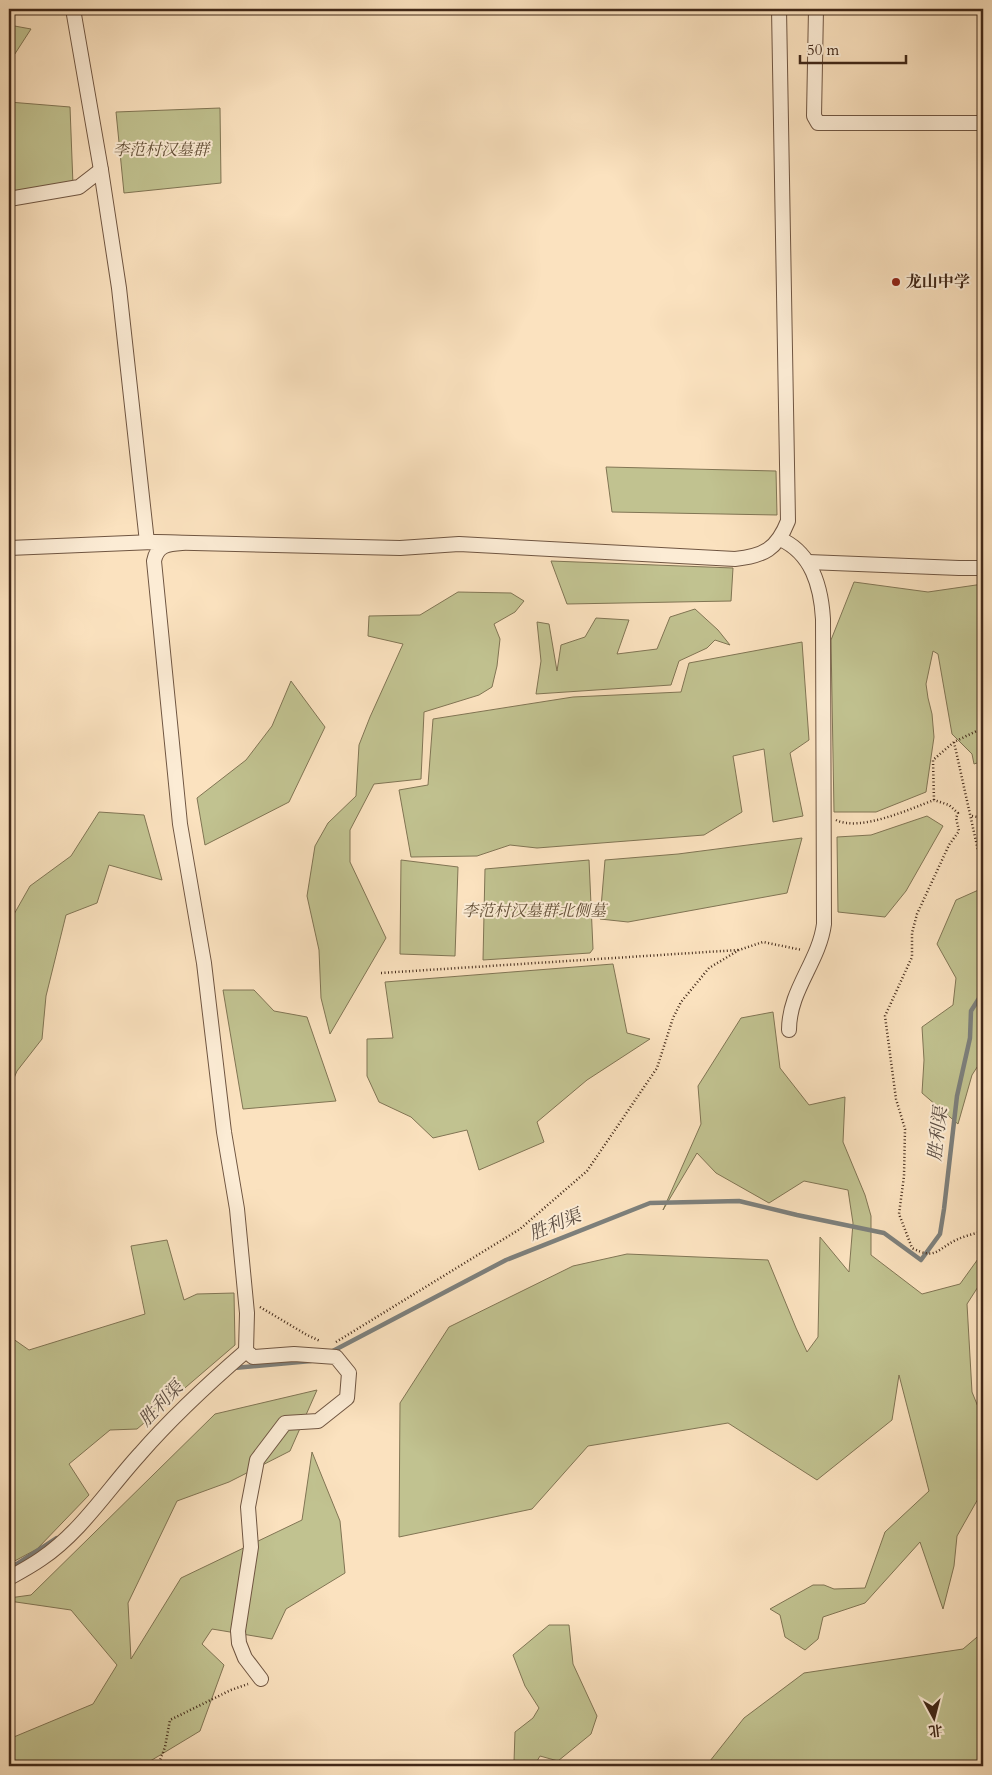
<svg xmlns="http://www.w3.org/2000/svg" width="992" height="1775" viewBox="0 0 992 1775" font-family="Cardo,'Noto Serif SC',serif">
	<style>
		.green { fill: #c1c290; stroke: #817554 }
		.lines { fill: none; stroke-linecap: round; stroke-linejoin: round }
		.stream { stroke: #7d807c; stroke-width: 4.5 }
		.minor-casing { stroke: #705642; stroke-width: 16 }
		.path { stroke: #412818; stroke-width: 2.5; stroke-dasharray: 1 2.5; stroke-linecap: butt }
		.minor { stroke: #fcecd5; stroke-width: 14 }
		.poi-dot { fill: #8f2418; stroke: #fcecd5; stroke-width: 2 }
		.labels { text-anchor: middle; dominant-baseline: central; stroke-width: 4; stroke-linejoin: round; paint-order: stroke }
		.park-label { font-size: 16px; font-style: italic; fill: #614e36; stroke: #fcecd5 }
		.poi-label { font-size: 16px; font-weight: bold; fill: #412818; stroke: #fcecd5; text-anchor: start }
		.water-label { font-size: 18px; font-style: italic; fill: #5a4c42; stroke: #fcecd5 }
	</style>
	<rect width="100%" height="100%" fill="#fbe2bf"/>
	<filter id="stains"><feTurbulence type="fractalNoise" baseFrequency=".004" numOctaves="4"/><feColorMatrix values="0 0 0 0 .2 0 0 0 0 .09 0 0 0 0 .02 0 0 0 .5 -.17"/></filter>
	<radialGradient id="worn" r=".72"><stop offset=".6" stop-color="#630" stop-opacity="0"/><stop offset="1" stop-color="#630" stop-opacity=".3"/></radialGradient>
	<g class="green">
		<path d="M9 25 31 29 9 63Z"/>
		<path d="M9 102 70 107 73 185 9 197Z"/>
		<path d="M220 108 221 183 124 193 116 112Z"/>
		<path d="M606 467 776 471 777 515 612 512Z"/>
		<path d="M551 561 733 568 731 601 567 604Z"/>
		<path d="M854 582 928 592 983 584V761L974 764 972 754 952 734 938 654 933 651 926 684 928 698 932 714 934 737 926 792 876 812H834L831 640Z"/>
		<path d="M458 592 511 593 524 601 515 612 494 624 500 639 497 666 492 687 479 695 424 712 421 779 374 784 350 830V862L386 938 330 1034 321 998 319 950 307 896 315 846 328 823 356 796 359 745 370 717 403 644 368 636 369 616 420 615Z"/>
		<path d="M695 609 718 630 730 645 715 640 707 648 679 661 671 685 536 694 541 661 537 622 549 624 557 671 561 645 585 637 596 618 629 620 617 654 657 649 670 617Z"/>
		<path d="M802 642 809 740 790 753 803 816 773 822 764 749 733 756 742 812 704 835 537 848 510 845 477 856 411 857 399 790 428 785 433 719 573 697 681 692 689 663Z"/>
		<path d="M291 681 325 727 289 802 205 845 197 798 246 760 272 726Z"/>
		<path d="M99 812 144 815 162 880 109 865 97 903 66 915 46 996 42 1039 17 1071 9 1090V923L30 886 71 856Z"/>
		<path d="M927 816 943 826 906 891 885 917 838 912 837 837 871 835Z"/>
		<path d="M802 838 787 893 628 922 600 919 605 860 678 854Z"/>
		<path d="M401 860 458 867 455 956 400 954Z"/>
		<path d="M589 860 593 949 590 953 483 960 485 869Z"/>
		<path d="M983 888V1058L972 1075 958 1124 922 1093 924 1060 922 1027 953 1005 956 978 937 944 956 900Z"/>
		<path d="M613 964 627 1033 650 1039 587 1080 537 1122 544 1142 479 1170 467 1130 433 1138 411 1117 379 1102 367 1076V1039L393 1038 385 982Z"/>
		<path d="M223 990H254L274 1011 307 1017 336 1101 243 1109Z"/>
		<path d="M773 1012 780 1068 809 1105 845 1097 843 1142 865 1195 871 1216V1255L922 1294 960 1284 983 1252V1279L967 1304 972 1392 983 1419V1490L957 1536 954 1566 943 1609 920 1542 865 1603 823 1617 818 1639 805 1650 785 1637 780 1615 770 1609 813 1585H824L834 1589 865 1588 885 1532 929 1491 899 1375 892 1420 817 1480 728 1423 588 1446 532 1509 399 1537 400 1403 449 1327 573 1266 627 1254 768 1260 796 1328 807 1352 818 1337 820 1237 849 1272 853 1223 848 1190 804 1181 769 1203 716 1173 697 1153 663 1210 701 1124 698 1086 741 1018Z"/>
		<path d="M167 1240 184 1300 197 1294 234 1293 235 1345 137 1429 110 1430 69 1464 89 1495 37 1549 9 1564V1336L29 1350 145 1314 131 1246Z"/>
		<path d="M317 1390 290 1451 229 1482 177 1501 128 1603 131 1659 181 1578 302 1520 312 1452 340 1521 345 1573 286 1609 272 1639 212 1629 202 1644 224 1665 200 1731 142 1766H9V1739L93 1704 117 1665 71 1610 9 1601V1598L31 1595 215 1414Z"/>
		<path d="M549 1625H569L573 1664 597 1716 591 1734 558 1761 540 1756 534 1766H524L514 1762 515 1732 533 1718 539 1708 525 1686 513 1655Z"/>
		<path d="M983 1632V1766H706L744 1718 804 1673 963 1649Z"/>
	</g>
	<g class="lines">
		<g class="stream">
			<path d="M329 1353 506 1260 650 1203 739 1201 797 1215 884 1233 921 1260 940 1234 944 1209 957 1096 970 1038 971 1011 983 992"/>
			<path d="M234 1368 311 1361"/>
			<path d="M9 1566 17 1564 57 1538"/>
		</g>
		<defs>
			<g id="minor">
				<path d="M73 9 101 170 119 288 147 542 182 543C168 544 157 545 154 561L180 824 204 963 224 1132 237 1209 247 1313 246 1351 253 1357 294 1354 336 1357 349 1373 347 1398 318 1421 285 1423 257 1460 248 1507 251 1547 238 1631 239 1643 245 1658 261 1679"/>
				<path d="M816 9 814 116 818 123H983"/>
				<path d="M9 199 79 187 101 170"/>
				<path d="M780 539C812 553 821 586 823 619L824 924C819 962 789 990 789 1030"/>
				<path d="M9 548 153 542 400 548 459 544 735 559C764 556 777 549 788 521L779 9"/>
				<path d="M808 562 959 568H983"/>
				<path d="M9 1578C20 1572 31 1566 41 1559 81 1532 108 1489 140 1454 173 1416 209 1383 246 1351"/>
			</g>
		</defs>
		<use href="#minor" class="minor-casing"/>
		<g class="path">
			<path d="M954 742 983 873"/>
			<path d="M934 800 933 760 954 742 983 728"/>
			<path d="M972 816 983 818"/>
			<path d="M836 820C860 832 910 809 934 800L949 805 958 813 956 818 959 831 949 845 917 914 912 933V957L885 1016 896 1099 905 1129 904 1176 899 1214 912 1248C936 1260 936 1250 956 1240 964 1236 974 1234 983 1231"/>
			<path d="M381 973 738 950"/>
			<path d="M260 1307 307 1335 320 1341"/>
			<path d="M336 1342 520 1229 587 1171 657 1068 673 1018 681 1002 709 968 739 950 763 942 802 950"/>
			<path d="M158 1766 165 1747 170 1720 231 1690 248 1684"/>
		</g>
		<use href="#minor" class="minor"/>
	</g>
	<circle class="poi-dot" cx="896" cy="282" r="5"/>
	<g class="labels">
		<g class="park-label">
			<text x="161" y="150">李范村汉墓群</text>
			<text x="534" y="911">李范村汉墓群北侧墓</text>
		</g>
		<g class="poi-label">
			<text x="906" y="282">龙山中学</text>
		</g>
		<g class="water-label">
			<text transform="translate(938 1134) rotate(-83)">胜利渠</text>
			<text transform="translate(555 1225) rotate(-22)">胜利渠</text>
			<text transform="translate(161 1404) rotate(-46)">胜利渠</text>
		</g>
	</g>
	<rect width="992" height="1775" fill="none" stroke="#fbe2bf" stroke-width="30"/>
	<rect x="10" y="10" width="972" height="1755" fill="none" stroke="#412818" stroke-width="2.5"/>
	<rect x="15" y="15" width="962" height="1745" fill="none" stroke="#412818"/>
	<g transform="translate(934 1718) rotate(173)" stroke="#fcecd5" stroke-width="4" paint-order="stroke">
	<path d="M0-4L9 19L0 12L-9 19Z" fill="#412818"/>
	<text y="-8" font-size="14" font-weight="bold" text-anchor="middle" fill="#412818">北</text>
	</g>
	<path d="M800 55v8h106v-8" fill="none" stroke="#412818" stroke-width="2.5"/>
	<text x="807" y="55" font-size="15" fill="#412818" stroke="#fcecd5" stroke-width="4" paint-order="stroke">50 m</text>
	<rect width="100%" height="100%" filter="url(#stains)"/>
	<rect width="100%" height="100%" fill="url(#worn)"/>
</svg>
